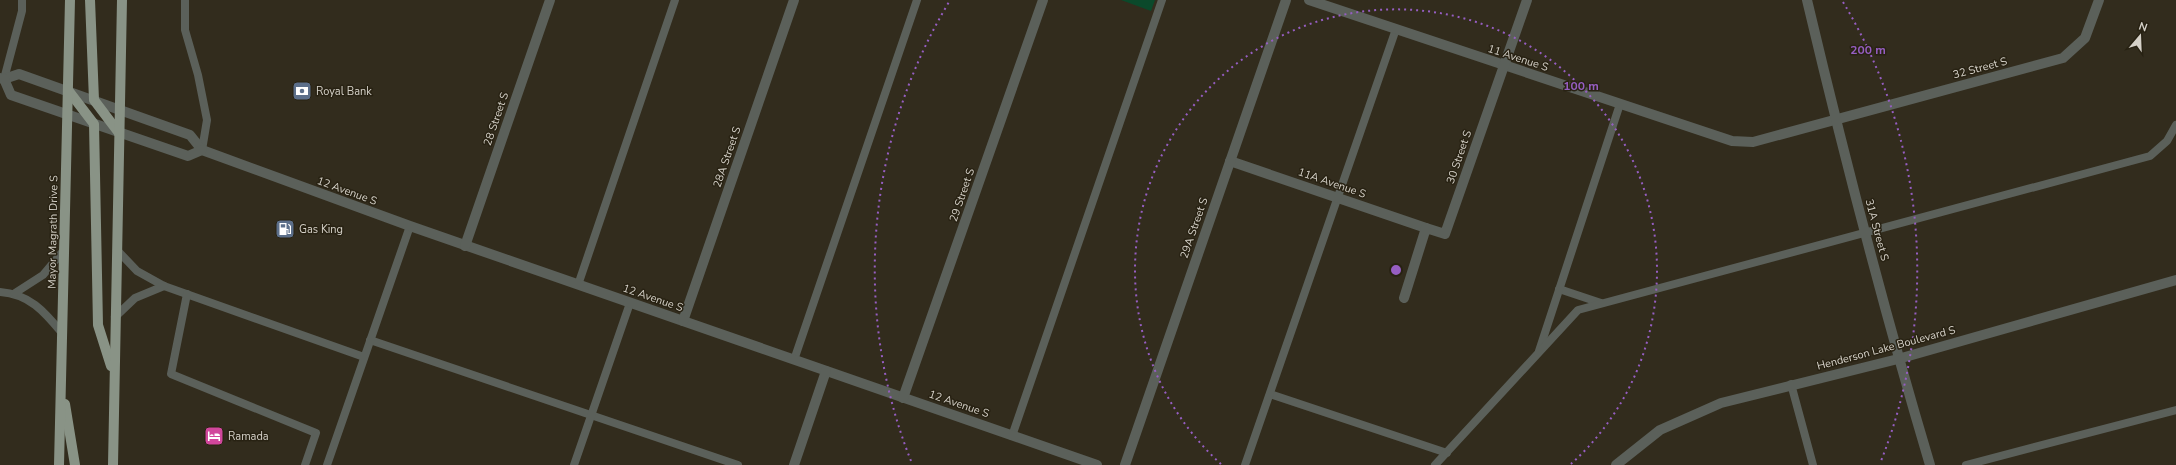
<svg xmlns="http://www.w3.org/2000/svg" width="2176" height="465" viewBox="0 0 2176 465" font-family="'Nunito Sans',sans-serif">
	<style>
		.green { fill: #0b492b }
		.lines { fill: none; stroke-linecap: round; stroke-linejoin: round }
		.lane { stroke: #5b605a; stroke-width: 8 }
		.street { stroke: #5b605a; stroke-width: 10 }
		.primary { stroke: #899386; stroke-width: 10 }
		.ring { fill: none; stroke: #965ec2; stroke-width: 2; stroke-dasharray: 2 4 }
		.labels { text-anchor: middle; dominant-baseline: central; stroke-width: 3; stroke-linejoin: round; paint-order: stroke }
		.street-label { font-size: 11px; fill: #d5d1c8; stroke: #282213 }
		.poi-label { font-size: 11px; fill: #d5d1c8; stroke: #282213; text-anchor: start }
		.centre { fill: #965ec2; stroke: #282213; stroke-width: 2 }
		.ring-label { font-size: 12px; text-anchor: middle; font-weight: bold; fill: #965ec2; stroke: #282213; stroke-width: 3; stroke-linejoin: round; paint-order: stroke }
	</style>
	<rect width="100%" height="100%" fill="#322c1d"/>
	<path class="green" d="M1121 0H1155L1151 11Z"/>
	<g class="lines">
		<g class="lane">
			<path d="M185 0V30L198 75 207 120 202 150"/>
			<path d="M4 79 22 11V0"/>
			<path d="M117 250 137 271 164 286 364 357"/>
			<path d="M578 285 675 0"/>
			<path d="M1559 289 1601 303"/>
			<path d="M0 292C29 294 44 311 62 333"/>
			<path d="M15 293 43 275 64 250"/>
			<path d="M187 294 171 374 316 433 305 465"/>
			<path d="M115 317 135 298 164 286"/>
			<path d="M370 340 738 465"/>
			<path d="M1539 351 1620 104"/>
			<path d="M794 360 917 0"/>
			<path d="M1791 384 1813 465"/>
			<path d="M1270 394 1447 453"/>
			<path d="M1012 436 1162 0"/>
			<path d="M327 465 410 226"/>
			<path d="M574 465 630 303"/>
			<path d="M1245 465 1396 29"/>
			<path d="M1435 465 1578 310 2150 156 2167 141 2176 125"/>
			<path d="M1966 465 2176 410"/>
		</g>
		<g class="street">
			<path d="M1309 0 1732 141 1753 142 2063 58 2085 38 2099 0"/>
			<path d="M1807 0C1844 156 1884 311 1930 465"/>
			<path d="M0 78 4 79 19 74 190 135 202 150 410 226 1097 465"/>
			<path d="M4 79 11 95 188 156 202 150"/>
			<path d="M1230 161 1426 228"/>
			<path d="M465 246 550 0"/>
			<path d="M1404 298 1426 228 1445 234 1527 0"/>
			<path d="M683 321 794 0"/>
			<path d="M903 398 1043 0"/>
			<path d="M794 465 826 371"/>
			<path d="M1125 465 1286 0"/>
			<path d="M1616 465 1660 430 1721 403 1898 359 2176 280"/>
		</g>
		<g class="primary">
			<path d="M90 0 94 100 119 133"/>
			<path d="M68 90 94 124 98 325 111 366"/>
			<path d="M65 404 75 465"/>
			<path d="M59 465 70 0"/>
			<path d="M113 465 122 0"/>
		</g>
	</g>
	<g class="ring">
		<path d="M1221 464A261 261 0 1 1 1571 464"/>
		<path d="M911 461A521 521 0 0 1 949 2M1843 2A521 521 0 0 1 1881 461"/>
	</g>
	<defs>
		<symbol id="bank-square" viewBox="-11 -11 22 22"><rect x="-9" y="-9" width="18" height="18" rx="4" fill="#5c6f8a" stroke="#282213"/><path d="M-6-4H6V4H-6ZM0-2.3a2.3 2.3 0 1 0 0 4.6a2.3 2.3 0 1 0 0-4.6Z" fill="#fff"/></symbol>
		<symbol id="fuel-square" viewBox="-11 -11 22 22"><rect x="-9" y="-9" width="18" height="18" rx="4" fill="#5c6f8a" stroke="#282213"/><path d="M-5.5-6h7V0h2V4h1.3V-2.5L3-4.5l.8-.8L6-3V5H2.5V1h-1V6h-7ZM-4.2-4.7v3.2H.2V-4.7Z" fill="#fff"/></symbol>
		<symbol id="hotel-square" viewBox="-11 -11 22 22"><rect x="-9" y="-9" width="18" height="18" rx="4" fill="#d1479c" stroke="#282213"/><path d="M-6-4.5h1.5V1H6V5H4.5V3h-9V5H-6ZM-4 0a1.8 1.8 0 1 1 3.6 0ZM.5 0V-2.5h3Q6-2.5 6 0Z" fill="#fff"/></symbol>
	</defs>
	<g fill-rule="evenodd">
		<use href="#bank-square" x="291" y="80" width="22" height="22"/>
		<use href="#fuel-square" x="274" y="218" width="22" height="22"/>
		<use href="#hotel-square" x="203" y="425" width="22" height="22"/>
	</g>
	<g class="labels">
		<g class="street-label">
			<text transform="translate(1518 58) rotate(18)">11 Avenue S</text>
			<text transform="translate(1980 68) rotate(-15)">32 Street S</text>
			<text transform="translate(496 119) rotate(-71)">28 Street S</text>
			<text transform="translate(727 157) rotate(-71)">28A Street S</text>
			<text transform="translate(1459 157) rotate(-71)">30 Street S</text>
			<text transform="translate(1332 183) rotate(19)">11A Avenue S</text>
			<text transform="translate(347 191) rotate(20)">12 Avenue S</text>
			<text transform="translate(962 195) rotate(-71)">29 Street S</text>
			<text transform="translate(1194 228) rotate(-71)">29A Street S</text>
			<text transform="translate(1877 230) rotate(75)">31A Street S</text>
			<text transform="translate(53 232) rotate(-89)">Mayor Magrath Drive S</text>
			<text transform="translate(653 298) rotate(19)">12 Avenue S</text>
			<text transform="translate(1886 348) rotate(-15)">Henderson Lake Boulevard S</text>
			<text transform="translate(959 404) rotate(19)">12 Avenue S</text>
		</g>
		<g class="poi-label">
			<text x="316" y="91">Royal Bank</text>
			<text x="299" y="229">Gas King</text>
			<text x="228" y="436">Ramada</text>
		</g>
	</g>
	<circle cx="1396" cy="270" r="6" class="centre"/>
	<g class="ring-label">
		<text x="1868" y="54">200 m</text>
		<text x="1581" y="90">100 m</text>
	</g>
	<g transform="translate(2140 36) rotate(19)" stroke="#282213" stroke-width="3" paint-order="stroke">
	<path d="M0-3L7 15L0 10L-7 15Z" fill="#d5d1c8"/>
	<text y="-6" font-size="11" font-weight="bold" text-anchor="middle" fill="#d5d1c8">N</text>
	</g>
</svg>
